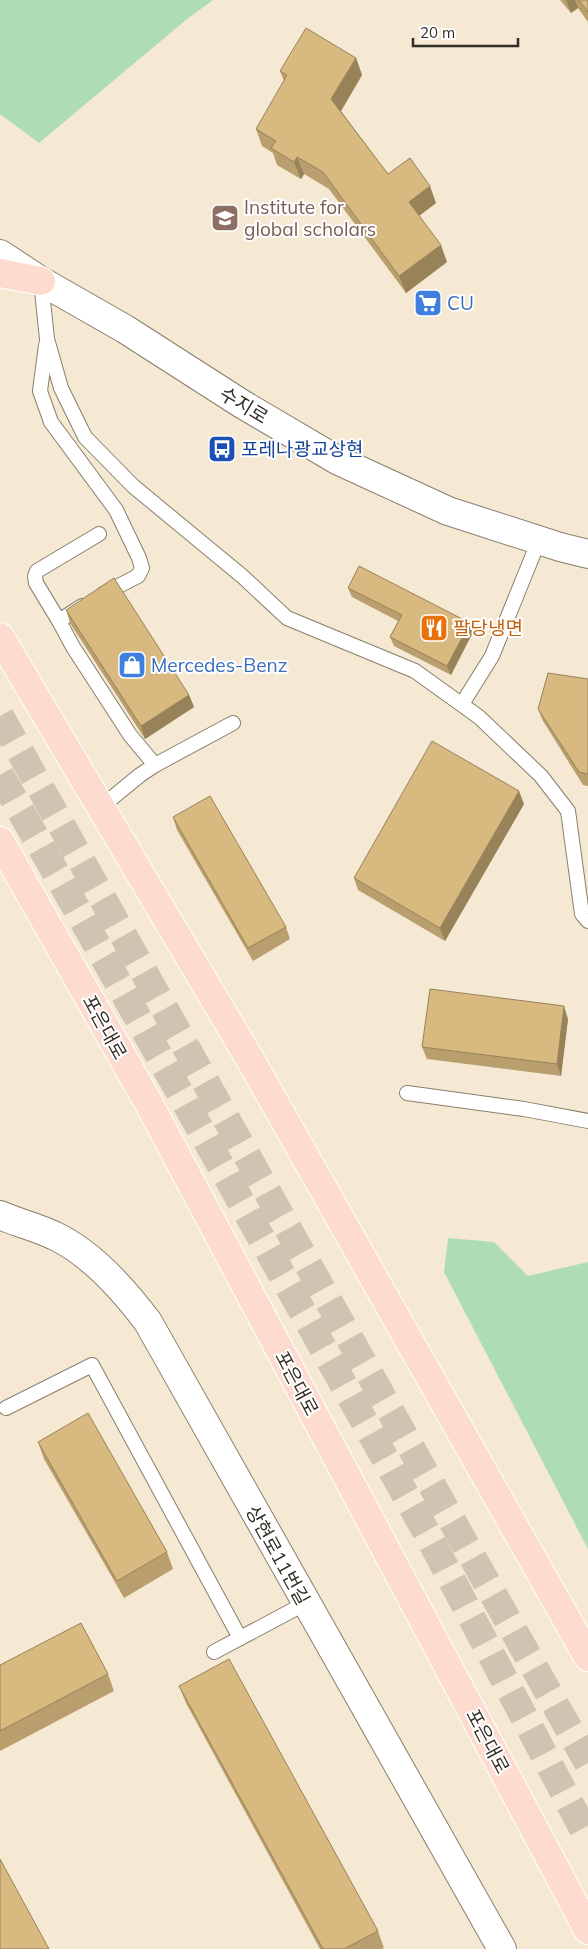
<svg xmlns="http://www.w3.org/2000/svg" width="588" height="1949" viewBox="0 0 588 1949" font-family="Mulish,'Noto Sans KR',sans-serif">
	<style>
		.green { fill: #afddb3 }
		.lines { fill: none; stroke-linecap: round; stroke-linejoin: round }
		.primary-tunnel { stroke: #cec4b1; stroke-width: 28; stroke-dasharray: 28 14; stroke-linecap: butt }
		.lane-casing { stroke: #887e6b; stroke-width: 16 }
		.street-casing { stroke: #887e6b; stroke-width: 30 }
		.secondary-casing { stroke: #887e6b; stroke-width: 30 }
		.primary-casing { stroke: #fff; stroke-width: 30 }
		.lane { stroke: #fff; stroke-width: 14 }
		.street { stroke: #fff; stroke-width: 28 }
		.secondary { stroke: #fff; stroke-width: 28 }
		.primary { stroke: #fddccf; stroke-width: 28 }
		.wall { fill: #ba9f6e }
		.shaded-wall { fill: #97825a }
		.building { fill: #d8b980; stroke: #97825a }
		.labels { text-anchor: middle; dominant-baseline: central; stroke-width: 4; stroke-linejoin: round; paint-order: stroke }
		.education-label { font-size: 19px; fill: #785e54; stroke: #fff; text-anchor: start }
		.shop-label { font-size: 19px; fill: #366cbe; stroke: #fff; text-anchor: start }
		.street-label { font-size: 19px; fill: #322e26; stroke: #fff }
		.transit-label { font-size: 19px; fill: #164399; stroke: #fff; text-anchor: start }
		.food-label { font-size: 19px; fill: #c56008; stroke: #fff; text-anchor: start }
	</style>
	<rect width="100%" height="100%" fill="#f5e9d4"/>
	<g class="green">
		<path d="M0 0H213L187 19 39 143 0 114Z"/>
		<path d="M448 1238 494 1242 528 1276 588 1262V1549L444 1272Z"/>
	</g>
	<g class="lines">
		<g class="primary-tunnel">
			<path d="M0 716 588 1763"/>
			<path d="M0 775 79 913 428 1535 588 1838"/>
		</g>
		<defs>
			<g id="lane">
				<path d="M41 281 47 339 61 388 85 437 133 486 242 576 287 618 415 671 479 717 541 776 568 811 582 914 588 921"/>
				<path d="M46 345 40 391 51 422 116 510 139 558 142 568 138 576 103 594"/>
				<path d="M82 606 59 621 73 647 130 735 155 765 140 775 101 807"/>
				<path d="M59 621 36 583 35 576 37 571 99 534"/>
				<path d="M462 704 492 656 539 540"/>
				<path d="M155 765 233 723"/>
				<path d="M407 1093 524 1109 588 1121"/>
				<path d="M6 1408 92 1365 240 1638"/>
				<path d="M214 1652 306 1603"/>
			</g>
			<path id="street" d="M0 1215C18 1223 37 1227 55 1236 91 1253 124 1290 148 1322L502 1949"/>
			<path id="secondary" d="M0 254 41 281 125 329 242 404 337 460 448 511 560 547 588 554"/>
			<g id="primary">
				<path d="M0 273 41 281"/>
				<path d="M0 637 251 1061 588 1657"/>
				<path d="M0 841 148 1102 588 1930"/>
			</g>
		</defs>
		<use href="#lane" class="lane-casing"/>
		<use href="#street" class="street-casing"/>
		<use href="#secondary" class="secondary-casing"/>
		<use href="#primary" class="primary-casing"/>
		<use href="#lane" class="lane"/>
		<use href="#street" class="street"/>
		<use href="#secondary" class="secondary"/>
		<use href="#primary" class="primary"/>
	</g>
	<g class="wall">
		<path d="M560 0H588V22L578 8 571 13Z"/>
		<path d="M356 58 362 75 341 111 388 174 436 203 419 216 447 262 406 293 329 189 304 174 301 179 277 165 273 153 262 146 256 129 284 81 280 71Z"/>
		<path d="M348 588 470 623 473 632 451 675 394 646 390 637 398 621 352 597Z"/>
		<path d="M66 610 189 695 194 707 145 739 70 623Z"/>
		<path d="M588 679V786L583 785 543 721 538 709Z"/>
		<path d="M524 804 445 941 358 890 354 878Z"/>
		<path d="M173 817 286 927 290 939 253 961 177 830Z"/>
		<path d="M568 1019 561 1076 427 1059 422 1047Z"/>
		<path d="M38 1442 167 1552 173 1569 124 1598 44 1459Z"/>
		<path d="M0 1665 108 1674 114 1691 0 1751Z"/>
		<path d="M179 1686 378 1931 384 1948 381 1949H320L186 1703Z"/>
	</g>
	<g class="shaded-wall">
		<path d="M566 0H575L578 8 571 13Z"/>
		<path d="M356 58 362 75 338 116 331 99Z"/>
		<path d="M297 157 304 174 301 179 294 162Z"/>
		<path d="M430 186 436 203 415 219 409 202Z"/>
		<path d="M441 245 447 262 406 293 399 276Z"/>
		<path d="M470 623 473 632 451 675 447 666Z"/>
		<path d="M189 695 194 707 145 739 141 726Z"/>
		<path d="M519 791 524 804 445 941 440 928Z"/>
		<path d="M564 1006 568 1019 561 1076 557 1064Z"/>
	</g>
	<g class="building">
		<path d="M579 0H588V12Z"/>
		<path d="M306 28 356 58 331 99 388 174 410 158 430 186 409 202 441 245 399 276 323 172 297 157 294 162 271 148 276 141 256 129 287 75 280 71Z"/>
		<path d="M359 566 470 623 447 666 390 637 402 615 348 588Z"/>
		<path d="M114 578 189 695 141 726 66 610Z"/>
		<path d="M548 673 588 679V774L579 772 538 709Z"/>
		<path d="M432 741 519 791 440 928 354 878Z"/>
		<path d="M210 796 286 927 248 948 173 817Z"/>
		<path d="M430 989 564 1006 557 1064 422 1047Z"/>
		<path d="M88 1413 167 1552 117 1581 38 1442Z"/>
		<path d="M81 1623 108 1674 0 1731V1665Z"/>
		<path d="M229 1659 378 1931 344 1949H323L179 1686Z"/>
		<path d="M0 1859 49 1949H0Z"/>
	</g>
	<defs>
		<symbol id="school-square" viewBox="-11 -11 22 22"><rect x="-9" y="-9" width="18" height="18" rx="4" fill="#8d6e63" stroke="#fff"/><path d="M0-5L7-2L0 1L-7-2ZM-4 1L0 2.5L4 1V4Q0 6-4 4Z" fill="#fff"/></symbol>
		<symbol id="supermarket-square" viewBox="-11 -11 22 22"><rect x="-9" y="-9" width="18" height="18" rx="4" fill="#3f7fe0" stroke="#fff"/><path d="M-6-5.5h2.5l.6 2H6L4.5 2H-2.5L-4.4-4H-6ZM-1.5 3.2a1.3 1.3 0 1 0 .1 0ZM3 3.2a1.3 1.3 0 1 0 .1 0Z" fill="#fff"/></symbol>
		<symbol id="bus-square" viewBox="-11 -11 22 22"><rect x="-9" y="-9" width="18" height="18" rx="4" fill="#1a4fb4" stroke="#fff"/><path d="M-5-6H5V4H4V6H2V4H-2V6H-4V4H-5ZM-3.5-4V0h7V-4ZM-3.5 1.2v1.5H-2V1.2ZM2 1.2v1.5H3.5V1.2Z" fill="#fff"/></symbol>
		<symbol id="restaurant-square" viewBox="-11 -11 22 22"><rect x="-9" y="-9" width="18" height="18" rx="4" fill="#e8710a" stroke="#fff"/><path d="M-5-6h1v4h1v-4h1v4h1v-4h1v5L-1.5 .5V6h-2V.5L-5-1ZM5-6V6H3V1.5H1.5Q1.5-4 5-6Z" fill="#fff"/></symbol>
		<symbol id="shop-square" viewBox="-11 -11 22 22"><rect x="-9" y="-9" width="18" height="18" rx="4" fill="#3f7fe0" stroke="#fff"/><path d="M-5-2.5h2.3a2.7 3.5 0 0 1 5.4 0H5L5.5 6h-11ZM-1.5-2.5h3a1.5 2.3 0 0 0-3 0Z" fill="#fff"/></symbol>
	</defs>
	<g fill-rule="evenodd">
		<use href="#school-square" x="209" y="202" width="32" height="32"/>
		<use href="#supermarket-square" x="412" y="287" width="32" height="32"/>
		<use href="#bus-square" x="206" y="433" width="32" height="32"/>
		<use href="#restaurant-square" x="418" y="612" width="32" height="32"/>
		<use href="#shop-square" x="116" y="649" width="32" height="32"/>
	</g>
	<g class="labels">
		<g class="education-label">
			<text x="244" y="207">Institute for<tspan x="244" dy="22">global scholars</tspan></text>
		</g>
		<g class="shop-label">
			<text x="447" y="303">CU</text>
			<text x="151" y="665">Mercedes-Benz</text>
		</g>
		<g class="street-label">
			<text transform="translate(244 405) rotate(31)">수지로</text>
			<text transform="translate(105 1027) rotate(61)">포은대로</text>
			<text transform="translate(297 1383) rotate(62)">포은대로</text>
			<text transform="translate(278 1555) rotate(61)">상현로11번길</text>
			<text transform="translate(488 1741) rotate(62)">포은대로</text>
		</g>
		<g class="transit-label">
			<text x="241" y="449">포레나광교상현</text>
		</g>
		<g class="food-label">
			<text x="453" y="628">팔당냉면</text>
		</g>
	</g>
	<path d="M413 38v8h105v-8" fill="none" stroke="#322e26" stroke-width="2.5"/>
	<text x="420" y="38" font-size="15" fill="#322e26" stroke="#ffffff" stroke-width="4" paint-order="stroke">20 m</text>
</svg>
